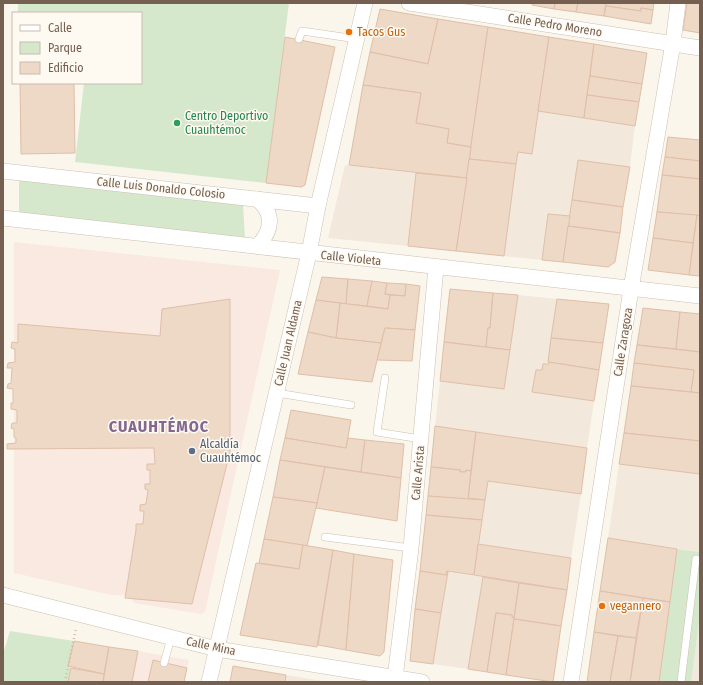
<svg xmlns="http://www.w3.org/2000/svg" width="703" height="685" viewBox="0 0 703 685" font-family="'Fira Sans Condensed',sans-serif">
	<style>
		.residential { fill: #f2e8db }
		.commercial { fill: #fae9e1 }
		.green { fill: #d5e8cb }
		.building { fill: #eed8c6; stroke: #dfbfa8 }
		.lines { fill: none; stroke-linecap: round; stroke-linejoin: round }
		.lane-casing { stroke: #cdbfb2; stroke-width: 8 }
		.street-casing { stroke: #cdbfb2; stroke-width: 16 }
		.path { stroke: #d3bba8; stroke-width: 2.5; stroke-dasharray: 1 3; stroke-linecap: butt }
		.lane { stroke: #fff; stroke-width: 7 }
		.street { stroke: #fff; stroke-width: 15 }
		.food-dot { fill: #e8710a; stroke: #fefaf2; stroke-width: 1.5 }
		.leisure-dot { fill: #2e9e5b; stroke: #fefaf2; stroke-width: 1.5 }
		.service-dot { fill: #5c6f8a; stroke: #fefaf2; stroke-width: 1.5 }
		.labels { text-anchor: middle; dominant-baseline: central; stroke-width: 3; stroke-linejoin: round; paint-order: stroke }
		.street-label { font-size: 12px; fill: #745f50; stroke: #fefaf2 }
		.food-label { font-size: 12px; fill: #c56008; stroke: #fefaf2; text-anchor: start }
		.leisure-label { font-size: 12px; fill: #27864d; stroke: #fefaf2; text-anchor: start }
		.service-label { font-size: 12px; fill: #4e5e75; stroke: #fefaf2; text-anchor: start }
		.district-label { font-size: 16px; font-weight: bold; letter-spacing: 1px; fill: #84688f; stroke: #fefaf2 }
	</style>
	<rect width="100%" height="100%" fill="#fbf6ec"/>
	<g class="residential">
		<path d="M538 111 635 126 630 167 578 160 570 216 548 214 542 260 504 256 518 152 531 154Z"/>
		<path d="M345 165 416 173 408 246 328 238Z"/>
		<path d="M518 295 557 299 548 362 549 364H543L542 370H536L532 392 594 401 587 448 435 426 440 381 504 388Z"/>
		<path d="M619 464 700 474V552L608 538Z"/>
		<path d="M488 481 581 494 571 558 478 544Z"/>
		<path d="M448 572 483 577 468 669 433 664Z"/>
		<path d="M700 616V682H691Z"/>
		<path d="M286 675 329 682H285Z"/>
	</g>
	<g class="commercial">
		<path d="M14 242 280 270 205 612 201 614 134 603 129 595H111L14 573Z"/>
		<path d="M138 651 189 660 184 682H132Z"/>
	</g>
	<g class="green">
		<path d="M18 3H289L266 183 75 162 84 83H141V13H18Z"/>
		<path d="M19 179 243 205 245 238 19 213Z"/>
		<path d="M677 549 700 552V616L691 682H659Z"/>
		<path d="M10 631 74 641 68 666 71 668 68 682H3V654Z"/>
	</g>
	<g class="building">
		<path d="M532 3H555L554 9 532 5Z"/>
		<path d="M555 3H578L576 12 554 9Z"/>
		<path d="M578 3H606L604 16 576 12Z"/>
		<path d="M606 3H654L653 10 641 8V11L606 6Z"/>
		<path d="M687 3H700V33L683 30Z"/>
		<path d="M606 6 641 11V8L653 10 651 24 604 16Z"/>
		<path d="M380 9 438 19 428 64 370 52Z"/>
		<path d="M438 19 488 27 471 147 447 143 449 129 416 123 421 93 363 85 370 52 428 64Z"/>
		<path d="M488 27 549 37 532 154 518 152 516 164 469 159Z"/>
		<path d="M285 37 335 47 305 185 301 187 266 183Z"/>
		<path d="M549 37 594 44 584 118 538 111Z"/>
		<path d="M594 44 647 53 642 84 590 76Z"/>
		<path d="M590 76 642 84 639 102 587 95Z"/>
		<path d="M20 83H74L75 153 21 154Z"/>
		<path d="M363 85 421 93 416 123 449 129 447 143 471 147 467 178 349 165Z"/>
		<path d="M587 95 639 102 635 126 584 118Z"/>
		<path d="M668 137 700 140V161L665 157Z"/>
		<path d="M665 157 700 161V179L662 175Z"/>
		<path d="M469 159 516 164 504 256 456 251Z"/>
		<path d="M578 160 630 167 623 207 572 200Z"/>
		<path d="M416 173 467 178 456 251 408 246Z"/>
		<path d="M662 175 700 179V216L657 212Z"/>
		<path d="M572 200 623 207 620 233 568 226Z"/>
		<path d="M657 212 697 215 693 243 653 238Z"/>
		<path d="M548 214 570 216 563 262 542 260Z"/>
		<path d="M697 215 700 216V276L689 275Z"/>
		<path d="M568 226 620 233 615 262 608 267 563 262Z"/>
		<path d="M653 238 693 243 689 275 648 270Z"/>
		<path d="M322 277 348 279 346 304 316 300Z"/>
		<path d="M348 279 372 281 367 306 346 304Z"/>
		<path d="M372 281 387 283 385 294 390 295 388 309 367 306Z"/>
		<path d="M387 283 406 284 405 296 385 294Z"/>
		<path d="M406 284 420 286 415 330 385 328 381 343 336 338 340 303 388 309 390 295 405 296Z"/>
		<path d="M450 289 493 293 490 328H488L486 347 444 342Z"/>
		<path d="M493 293 518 295 510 350 486 347 488 328H490Z"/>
		<path d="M230 299V452L192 604 125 598 136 530V524H143L144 511H140V505L146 504 148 490 145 489V484H150V470H147V464H155L154 448 7 449V444L16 443V438L14 437V429L11 428 12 423H17V410L11 409V403H13V389L7 388 8 384 11 383 12 368H7L8 363 15 362V349L11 348 12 342 18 343V324L160 336 162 309Z"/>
		<path d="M557 299 609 304 603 343 551 338Z"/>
		<path d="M316 300 340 303 336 338 308 332Z"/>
		<path d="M643 308 680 312 676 349 637 345Z"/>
		<path d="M680 312 700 314V352L676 349Z"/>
		<path d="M385 328 415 330 412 361 377 360Z"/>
		<path d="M308 332 336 338 381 343 372 382 298 374Z"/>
		<path d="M551 338 603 343 599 370 548 362Z"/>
		<path d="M444 342 510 350 504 389 440 381Z"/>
		<path d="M637 345 700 352V393L691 392 694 370 634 363Z"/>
		<path d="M549 362 599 370 594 401 532 392 536 370H542L543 364H549Z"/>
		<path d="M634 363 694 370 691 392 631 386Z"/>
		<path d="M631 386 700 393V441L624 433Z"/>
		<path d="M291 410 351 420 346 448 285 438Z"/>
		<path d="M435 426 476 432 471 471 466 470V472H460V470L431 467Z"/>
		<path d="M476 432 587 448 581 494 488 481 485 500 468 498Z"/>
		<path d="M624 433 700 441V474L619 464Z"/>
		<path d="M285 438 346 448 348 438 365 440 361 472 280 460Z"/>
		<path d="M365 440 404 444 401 478 361 472Z"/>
		<path d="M280 460 325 467 317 503 273 497Z"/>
		<path d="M325 467 401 478 397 521 316 508Z"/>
		<path d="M431 467 460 470V472H466V470L471 471 468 500 428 496Z"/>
		<path d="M428 496 485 500 482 520 426 515Z"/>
		<path d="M273 497 317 503 307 546 264 539Z"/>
		<path d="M426 515 482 520 474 575 447 571 446 575 420 571Z"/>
		<path d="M608 538 677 549 670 602 600 591Z"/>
		<path d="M264 539 303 545 299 569 259 563Z"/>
		<path d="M478 544 571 558 567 590 474 575Z"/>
		<path d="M303 545 333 550 317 647 240 635 256 563 299 569Z"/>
		<path d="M333 550 354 554 346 650 318 645Z"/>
		<path d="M354 554 393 560 384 652 380 656 346 650Z"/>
		<path d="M420 571 446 575 447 571 448 572 441 613 415 609Z"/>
		<path d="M483 577 519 583 514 618 512 617V615L496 613 487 672 468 669Z"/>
		<path d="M519 583 567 590 561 626 514 619Z"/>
		<path d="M600 591 643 598 636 638 594 632Z"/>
		<path d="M643 598 670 602 659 682H630Z"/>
		<path d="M415 609 441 613 433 664 410 661Z"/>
		<path d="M496 613 512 615V617L514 618 506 675 487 672Z"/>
		<path d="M514 619 561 626 553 682 506 675Z"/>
		<path d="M594 632 618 636 610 682H587Z"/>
		<path d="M618 636 636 638 630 682H610Z"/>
		<path d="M74 641 109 647 104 674 68 666Z"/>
		<path d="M109 647 138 651 132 682H103Z"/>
		<path d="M153 660 187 668 184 682H148Z"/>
		<path d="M233 666 286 675 285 682H230Z"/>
		<path d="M71 668 104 674 103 682H68Z"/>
	</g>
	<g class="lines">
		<defs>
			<g id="lane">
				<path d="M299 39 302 31 357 39"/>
				<path d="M385 378 377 432 421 439"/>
				<path d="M277 393 351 405"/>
				<path d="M325 537 411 548"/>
				<path d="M164 663 171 638"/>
				<path d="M681 682 696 559"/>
			</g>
			<g id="street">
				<path d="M409 3 700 48"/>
				<path d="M3 171 318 206"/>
				<path d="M257 199C275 214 272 230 258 246"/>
				<path d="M3 218 700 296"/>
				<path d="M3 595 217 649 422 682"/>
				<path d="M395 678 411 548 436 267"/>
				<path d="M209 682 309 253 318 206 365 3"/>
				<path d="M571 682 631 289 673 43 678 3"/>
			</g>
		</defs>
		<use href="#lane" class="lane-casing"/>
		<use href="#street" class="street-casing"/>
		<path class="path" d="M65 682 76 628"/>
		<use href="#lane" class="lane"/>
		<use href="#street" class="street"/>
	</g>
	<g class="food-dot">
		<circle cx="349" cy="32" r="4"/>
		<circle cx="602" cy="606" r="4"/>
	</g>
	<circle class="leisure-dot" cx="177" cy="123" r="4"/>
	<circle class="service-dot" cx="192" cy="451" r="4"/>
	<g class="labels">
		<g class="street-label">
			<text transform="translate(555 25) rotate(9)">Calle Pedro Moreno</text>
			<text transform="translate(161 188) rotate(6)">Calle Luis Donaldo Colosio</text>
			<text transform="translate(351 258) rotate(6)">Calle Violeta</text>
			<text transform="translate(623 342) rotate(-81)">Calle Zaragoza</text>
			<text transform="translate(288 343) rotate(-77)">Calle Juan Aldama</text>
			<text transform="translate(418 473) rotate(-85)">Calle Arista</text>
			<text transform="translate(211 646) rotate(12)">Calle Mina</text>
		</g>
		<g class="food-label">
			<text x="357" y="32">Tacos Gus</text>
			<text x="610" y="606">vegannero</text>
		</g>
		<g class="leisure-label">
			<text x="185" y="116">Centro Deportivo<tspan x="185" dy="14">Cuauhtémoc</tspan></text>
		</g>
		<g class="service-label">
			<text x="200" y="444">Alcaldía<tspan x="200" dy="14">Cuauhtémoc</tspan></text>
		</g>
		<g class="district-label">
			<text x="159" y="426">CUAUHTÉMOC</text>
		</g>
	</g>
	<rect width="703" height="685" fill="none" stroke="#745f50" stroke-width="8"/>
	<rect x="12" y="12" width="130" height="72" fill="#fefaf2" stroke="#c7bcb1"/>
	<rect x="20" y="25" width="20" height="6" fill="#ffffff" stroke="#c7bcb1"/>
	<text x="48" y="32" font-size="12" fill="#745f50">Calle</text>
	<rect x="20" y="42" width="20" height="12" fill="#d5e8cb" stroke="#c7bcb1"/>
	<text x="48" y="52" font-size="12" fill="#745f50">Parque</text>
	<rect x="20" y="62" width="20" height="12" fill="#eed8c6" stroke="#c7bcb1"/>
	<text x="48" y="72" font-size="12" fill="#745f50">Edificio</text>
</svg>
